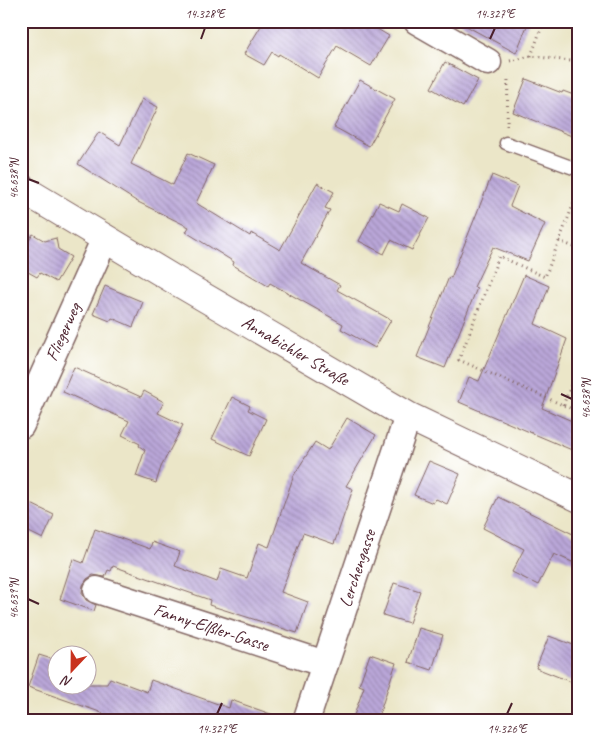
<svg xmlns="http://www.w3.org/2000/svg" width="600" height="742" viewBox="0 0 600 742" font-family="Caveat,sans-serif">
	<style>
		.building { fill: url(#building-back-hatch) }
		.lines { fill: none; stroke-linecap: round; stroke-linejoin: round }
		.service-casing { stroke: #826562; stroke-width: 15 }
		.minor-casing { stroke: #826562; stroke-width: 29 }
		.tertiary-casing { stroke: #826562; stroke-width: 30 }
		.path { stroke: #826562; stroke-width: 3; stroke-dasharray: 1 4; stroke-linecap: butt }
		.service { stroke: #fff; stroke-width: 12 }
		.minor { stroke: #fff; stroke-width: 26 }
		.tertiary { stroke: #fff; stroke-width: 28 }
		.ticks { fill: none; stroke: #4a1f2b; stroke-width: 2 }
		.labels { text-anchor: middle; dominant-baseline: central; stroke-width: 4; stroke-linejoin: round; paint-order: stroke }
		.street-label { font-size: 18px; fill: #4a1f2b; stroke: #fff }
		.neatline { fill: none; stroke: #4a1f2b; stroke-width: 2 }
		.ticks-label { font-size: 12px; text-anchor: middle; fill: #4a1f2b }
	</style>
	<defs>
		<pattern id="building-back-hatch" width="6" height="6" patternUnits="userSpaceOnUse" patternTransform="scale(1.25)"><rect width="6" height="6" fill="#baa7d9"/><path d="M-1 5l2 2M0 0l6 6M5-1l2 2" fill="none" stroke="#9987b0"/></pattern>
	</defs>
	<rect width="100%" height="100%" fill="#fff"/>
	<filter id="ink" filterUnits="userSpaceOnUse"><feTurbulence type="fractalNoise" baseFrequency=".02" numOctaves="2"/><feDisplacementMap in="SourceGraphic" scale="10" xChannelSelector="R" yChannelSelector="G"/><feConvolveMatrix kernelMatrix="1 2 1 2 8 2 1 2 1" color-interpolation-filters="sRGB"/></filter>
	<filter id="wash" filterUnits="userSpaceOnUse"><feTurbulence type="fractalNoise" baseFrequency=".0096" numOctaves="4" result="noise"/><feDisplacementMap in="SourceGraphic" scale="20" xChannelSelector="R" yChannelSelector="G"/><feGaussianBlur stdDeviation="1.12" result="paint"/><feColorMatrix in="noise" values="0 0 0 0 0 0 0 0 0 0 0 0 0 0 0 0 0 1.4 0 .05"/><feComposite in="paint" operator="in"/></filter>
	<g filter="url(#wash)">
		<rect width="100%" height="100%" fill="#ebe6c8"/>
		<g id="blocks">
			<g class="building">
				<path d="M264 21H364L389 36 371 66 337 46 318 78 279 54 278 56 272 52 264 65 244 54Z"/>
				<path d="M457 21H529L516 53Z"/>
				<path d="M445 62 478 80 463 107 431 88Z"/>
				<path d="M526 79 562 93 563 91 579 97V139L513 112Z"/>
				<path d="M360 80 395 99 369 146 334 127Z"/>
				<path d="M142 99 158 107 131 164 173 185 188 153 214 165 196 203 250 236 251 233 280 250 317 183 334 192 325 208 330 210 301 263 340 285 337 290 391 320 375 348 341 329 343 324 270 283 268 286 233 265 234 262 186 232 189 227 136 201 78 164 99 132 120 145Z"/>
				<path d="M492 175 518 186 510 206 545 224 528 261 493 247 474 287 477 288 445 368 417 357 449 277 451 278Z"/>
				<path d="M379 202 399 211 402 204 429 218 412 250 391 240 384 254 359 241Z"/>
				<path d="M33 234 45 241 56 238 58 249 71 257 56 282 40 273 37 277 21 268V254Z"/>
				<path d="M524 275 549 286 535 324 567 339 542 408 579 424V453L459 402 469 377 479 381Z"/>
				<path d="M105 286 143 302 133 327 112 318 110 321 93 314Z"/>
				<path d="M74 367 141 397 144 391 164 402 158 413 183 425 161 467 156 483 136 476 145 450 139 446 140 444 122 435 129 421 63 392Z"/>
				<path d="M232 397 250 406 248 410 266 419 249 456 212 439Z"/>
				<path d="M347 418 376 435 346 486 353 489 334 544 303 533 281 592 308 602 297 633 209 605 210 600 113 566 111 571 108 570 105 577 93 575 87 579 83 585 82 593 86 600 96 605 94 611 60 599 73 559 83 563 95 529 150 549 152 542 180 552 175 566 217 582 221 569 247 578 259 543 269 547 294 475 315 442 328 450Z"/>
				<path d="M429 461 460 474 447 504 436 499 433 503 414 495Z"/>
				<path d="M498 497 579 537V565L554 554 538 585 512 572 524 549 483 528Z"/>
				<path d="M21 499 54 515 43 539 21 528Z"/>
				<path d="M394 583 420 591 409 623 383 615Z"/>
				<path d="M419 628 443 635 432 670 408 662Z"/>
				<path d="M549 636 579 647V685L536 668Z"/>
				<path d="M370 654 396 663 377 721H352L364 687 359 685Z"/>
				<path d="M39 655 58 661V684H107L110 678 147 692 151 680 229 708 231 700 282 718 281 721H120L97 711 28 687Z"/>
			</g>
		</g>
	</g>
	<g filter="url(#ink)">
		<use href="#blocks" fill-opacity="0" stroke="#826562" stroke-width="1"/>
		<g class="lines">
			<defs>
				<path id="service" d="M506 143 579 170"/>
				<g id="minor">
					<path d="M417 21 488 62"/>
					<path id="s1" d="M21 425 105 238"/>
					<path id="s2" d="M97 590 325 664"/>
					<path id="s3" d="M306 721 408 416"/>
				</g>
				<g id="tertiary">
					<path id="s4" d="M21 188 178 282 408 416 579 498"/>
				</g>
			</defs>
			<use href="#service" class="service-casing"/>
			<use href="#minor" class="minor-casing"/>
			<use href="#tertiary" class="tertiary-casing"/>
			<g class="path">
				<path d="M531 56 544 21"/>
				<path d="M510 61 531 56 579 62"/>
				<path d="M576 61 579 54"/>
				<path d="M507 126 508 78"/>
				<path d="M579 190 545 277 499 256 459 360 579 412"/>
				<path d="M559 241 579 249"/>
				<path d="M563 405 579 366"/>
			</g>
			<use href="#service" class="service"/>
			<use href="#minor" class="minor"/>
			<use href="#tertiary" class="tertiary"/>
		</g>
	</g>
	<path class="ticks" d="M201 39 205 28M490 39 495 28M28 179 39 183M561 394 572 399M28 599 39 604M217 714 222 703M507 714 512 703"/>
	<g class="labels">
		<g class="street-label">
			<text stroke="none"><textPath href="#s1" startOffset="102">Fliegerweg</textPath></text>
			<text stroke="none"><textPath href="#s4" startOffset="319">Annabichler Straße</textPath></text>
			<text stroke="none"><textPath href="#s3" startOffset="161">Lerchengasse</textPath></text>
			<text stroke="none"><textPath href="#s2" startOffset="120">Fanny-Elßler-Gasse</textPath></text>
		</g>
	</g>
	<rect width="600" height="742" fill="none" stroke="#fff" stroke-width="55"/>
	<g transform="translate(72 670) rotate(202)"><circle r="24" fill="#ffffff" stroke="#b7a5aa"/>
	<path d="M0-4L9 19L0 12L-9 19Z" fill="#c8321e"/>
	<text y="-8" font-size="14" font-weight="bold" text-anchor="middle" fill="#4a1f2b">N</text>
	</g>
	<rect x="28" y="28" width="544" height="686" class="neatline"/>
	<g class="ticks-label">
		<text x="205" y="18">14.328°E</text>
		<text x="495" y="18">14.327°E</text>
		<text transform="translate(14 179) rotate(-90)" y="4">46.638°N</text>
		<text transform="translate(586 399) rotate(-90)" y="4">46.638°N</text>
		<text transform="translate(14 599) rotate(-90)" y="4">46.639°N</text>
		<text x="217" y="733">14.327°E</text>
		<text x="507" y="733">14.326°E</text>
	</g>
</svg>
